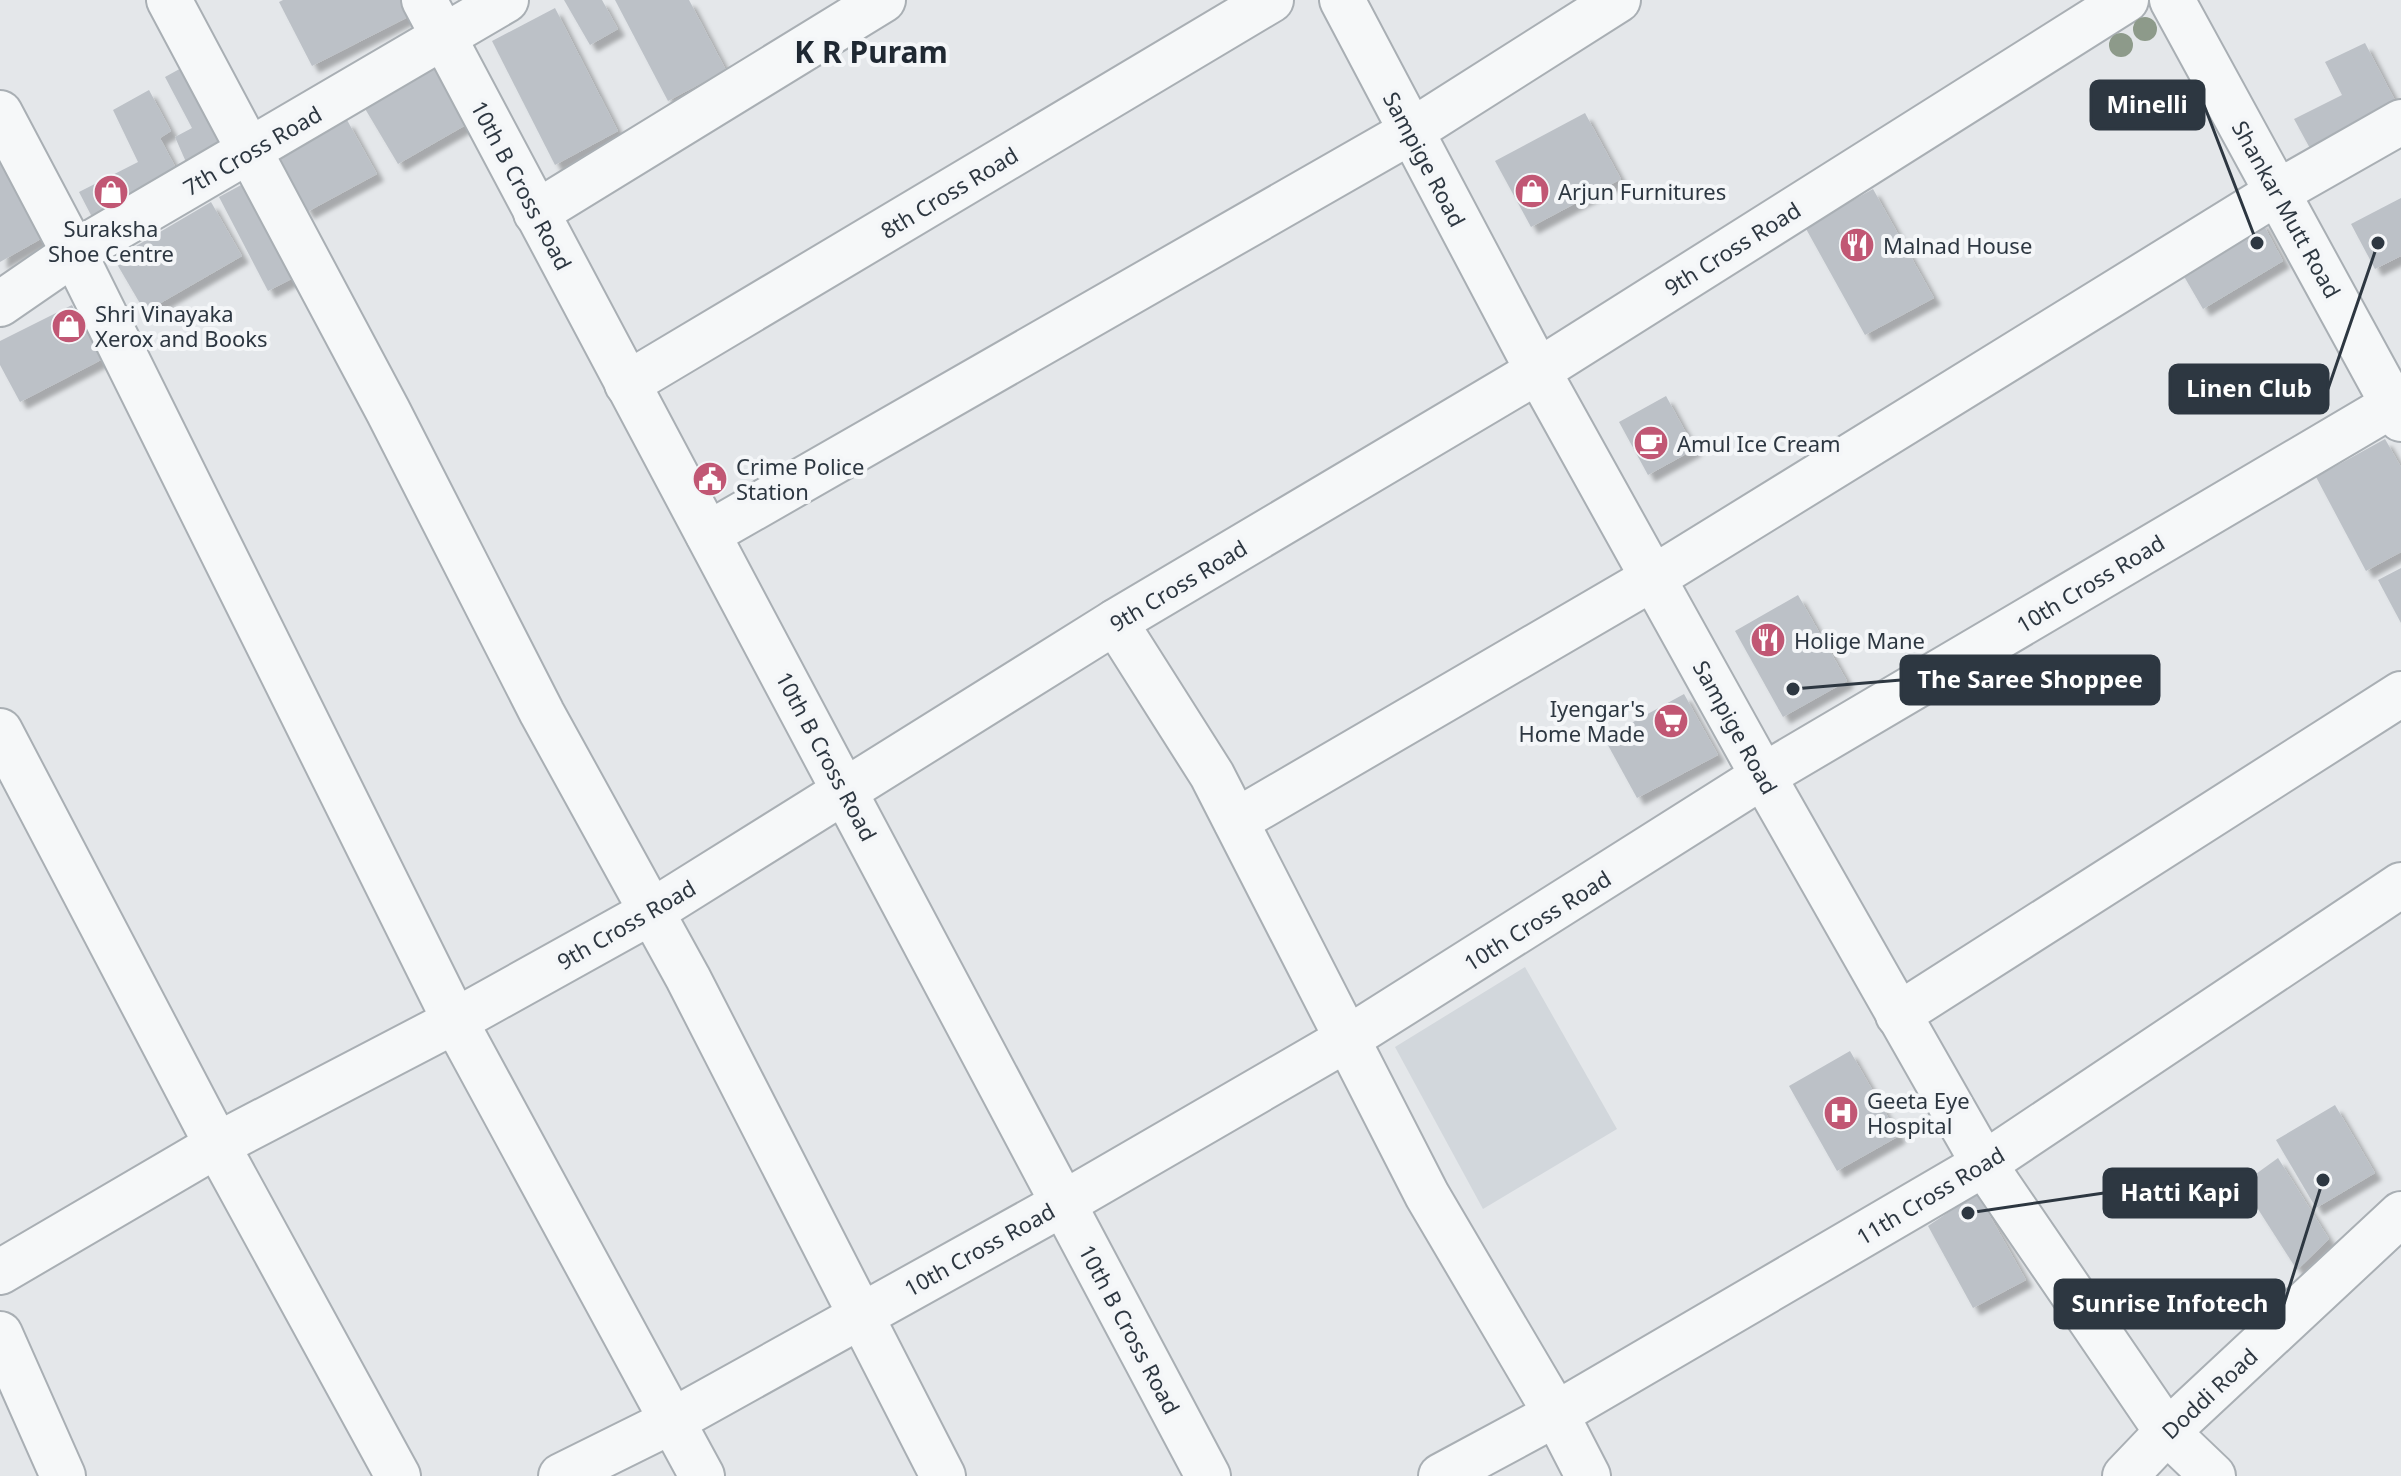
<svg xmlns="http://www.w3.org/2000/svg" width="2401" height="1476" viewBox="0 0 2401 1476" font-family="'Noto Sans',sans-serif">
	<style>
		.built { fill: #d2d7dc }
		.building { fill: #bcc1c7; filter: url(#shadow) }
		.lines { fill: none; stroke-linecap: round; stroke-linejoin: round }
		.minor-casing { stroke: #a9afb4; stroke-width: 48 }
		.minor { stroke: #f6f8f9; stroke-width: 44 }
		.tree { fill: #8d9a8a }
		.labels { text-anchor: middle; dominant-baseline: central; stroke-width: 8; stroke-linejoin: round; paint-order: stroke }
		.street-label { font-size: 22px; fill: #2d3741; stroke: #f4f6f8 }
		.poi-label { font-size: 22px; fill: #2d3741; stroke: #f4f6f8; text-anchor: start }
		.district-label { font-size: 30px; font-weight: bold; fill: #1f2832; stroke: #f4f6f8 }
		.leader { fill: none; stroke: #2d3741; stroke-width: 3 }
		.callout-dot { fill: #2d3741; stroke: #f4f6f8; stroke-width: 3 }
		.callout { fill: #2d3741; stroke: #2d3741; stroke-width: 3 }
		.callout-label { font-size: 24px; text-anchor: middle; font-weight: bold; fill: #fff }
	</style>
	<defs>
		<filter id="shadow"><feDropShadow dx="7" dy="7" stdDeviation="2" flood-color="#0004"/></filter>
	</defs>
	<rect width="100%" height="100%" fill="#e4e7ea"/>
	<path class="built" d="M1525 967 1617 1129 1483 1209 1395 1047Z"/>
	<g class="building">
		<path d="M283 0H404L412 15 312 66 279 2Z"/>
		<path d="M564 0H602L618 29 590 45Z"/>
		<path d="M615 0H689L726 70 668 101Z"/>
		<path d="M555 8 618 131 555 165 492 41Z"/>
		<path d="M2365 43 2398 106 2312 152 2294 119 2342 95 2325 62Z"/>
		<path d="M438 64 471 122 398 164 364 107Z"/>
		<path d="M185 66 226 141 186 162 175 137 192 128 165 77Z"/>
		<path d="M149 90 171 131 160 138 177 170 92 217 79 192 138 162 113 110Z"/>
		<path d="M1585 113 1621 179 1531 227 1495 161Z"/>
		<path d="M347 120 377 174 307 212 278 159Z"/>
		<path d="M0 156 46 236 0 262Z"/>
		<path d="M254 178 303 273 268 291 219 197Z"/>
		<path d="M1873 189 1934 298 1865 335 1805 227Z"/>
		<path d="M2401 198V256L2375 269 2351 224Z"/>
		<path d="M211 202 242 256 145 312 114 259Z"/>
		<path d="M2261 220 2283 261 2203 309 2178 266Z"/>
		<path d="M72 305 101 360 20 402 0 365V341Z"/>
		<path d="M1666 396 1695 449 1648 475 1619 422Z"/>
		<path d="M2385 439 2401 467V552L2366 571 2316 477Z"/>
		<path d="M2401 568V623L2378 580Z"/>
		<path d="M1798 595 1847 681 1783 717 1735 631Z"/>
		<path d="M1684 694 1718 755 1637 798 1604 738Z"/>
		<path d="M1850 1051 1899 1136 1837 1171 1789 1086Z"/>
		<path d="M2335 1105 2375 1173 2316 1208 2276 1140Z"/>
		<path d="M2278 1158 2329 1239 2297 1270 2242 1184Z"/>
		<path d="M1977 1193 2026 1280 1973 1308 1928 1226Z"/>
	</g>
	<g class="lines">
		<defs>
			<g id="minor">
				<path d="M169 0 388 411 542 713 688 978 943 1476"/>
				<path d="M424 0 1208 1476"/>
				<path d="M1342 0 1538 371 1763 776 1984 1164 2167 1432 2213 1476"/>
				<path d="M2172 0 2401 419"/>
				<path d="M0 113 74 253 455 1021 702 1476"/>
				<path d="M536 213 883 0"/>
				<path d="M0 304 74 253 506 0"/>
				<path d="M627 384 1271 0"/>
				<path d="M708 534 1410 132 1618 0"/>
				<path d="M1115 622 1212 775 1427 1195 1556 1414 1588 1476"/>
				<path d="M0 731 217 1145 398 1476"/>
				<path d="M1236 821 1653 578 2278 192 2401 122"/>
				<path d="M1898 1015 2401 694"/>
				<path d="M0 1272 217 1145 455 1021 651 912 1115 622 1538 371 2126 0"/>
				<path d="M0 1334 63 1476"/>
				<path d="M561 1476 672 1421 1064 1203 1347 1039 1763 776 2401 400"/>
				<path d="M1441 1476 1556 1414 1984 1164 2401 885"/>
				<path d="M2125 1476 2167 1432 2401 1214"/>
			</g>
		</defs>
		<use href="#minor" class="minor-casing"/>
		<use href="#minor" class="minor"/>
	</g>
	<g class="tree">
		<circle cx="2145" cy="29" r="12"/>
		<circle cx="2121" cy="45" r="12"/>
	</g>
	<defs>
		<symbol id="shop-disc" viewBox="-11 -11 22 22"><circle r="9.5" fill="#c15774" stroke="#f4f6f8"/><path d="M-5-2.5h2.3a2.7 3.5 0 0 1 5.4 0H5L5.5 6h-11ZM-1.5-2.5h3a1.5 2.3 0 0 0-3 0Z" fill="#fff"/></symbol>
		<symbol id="restaurant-disc" viewBox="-11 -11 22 22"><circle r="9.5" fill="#c15774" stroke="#f4f6f8"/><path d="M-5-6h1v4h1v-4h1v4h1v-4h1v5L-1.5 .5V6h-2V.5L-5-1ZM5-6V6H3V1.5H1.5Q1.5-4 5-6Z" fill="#fff"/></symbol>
		<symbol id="cafe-disc" viewBox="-11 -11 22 22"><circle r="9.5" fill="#c15774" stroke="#f4f6f8"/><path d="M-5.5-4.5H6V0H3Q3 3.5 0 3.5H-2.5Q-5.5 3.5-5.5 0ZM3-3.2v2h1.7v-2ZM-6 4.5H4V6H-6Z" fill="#fff"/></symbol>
		<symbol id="civic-disc" viewBox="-11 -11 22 22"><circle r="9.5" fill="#c15774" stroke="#f4f6f8"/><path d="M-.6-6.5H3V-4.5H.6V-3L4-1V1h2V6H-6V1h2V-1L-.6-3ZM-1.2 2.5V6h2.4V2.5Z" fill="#fff"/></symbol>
		<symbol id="supermarket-disc" viewBox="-11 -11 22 22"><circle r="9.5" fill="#c15774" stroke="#f4f6f8"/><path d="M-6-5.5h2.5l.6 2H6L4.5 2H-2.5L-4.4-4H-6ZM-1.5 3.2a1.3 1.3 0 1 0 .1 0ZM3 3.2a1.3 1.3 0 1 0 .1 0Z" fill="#fff"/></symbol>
		<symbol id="hospital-disc" viewBox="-11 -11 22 22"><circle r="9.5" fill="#c15774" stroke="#f4f6f8"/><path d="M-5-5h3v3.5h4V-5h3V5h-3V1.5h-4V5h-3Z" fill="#fff"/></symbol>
	</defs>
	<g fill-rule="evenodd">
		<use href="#shop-disc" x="1512" y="171" width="40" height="40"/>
		<use href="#shop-disc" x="91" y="172" width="40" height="40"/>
		<use href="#restaurant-disc" x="1837" y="225" width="40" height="40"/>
		<use href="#shop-disc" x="49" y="306" width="40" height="40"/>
		<use href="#cafe-disc" x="1631" y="423" width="40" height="40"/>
		<use href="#civic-disc" x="690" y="459" width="40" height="40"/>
		<use href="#restaurant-disc" x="1748" y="620" width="40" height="40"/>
		<use href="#supermarket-disc" x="1651" y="701" width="40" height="40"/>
		<use href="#hospital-disc" x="1821" y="1093" width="40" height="40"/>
	</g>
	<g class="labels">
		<g class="street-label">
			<text transform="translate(252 150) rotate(-30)">7th Cross Road</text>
			<text transform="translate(1425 159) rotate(62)">Sampige Road</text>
			<text transform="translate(522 185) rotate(62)">10th B Cross Road</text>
			<text transform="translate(949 192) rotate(-31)">8th Cross Road</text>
			<text transform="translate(2287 209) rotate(61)">Shankar Mutt Road</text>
			<text transform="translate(1732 248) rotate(-32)">9th Cross Road</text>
			<text transform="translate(2090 583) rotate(-31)">10th Cross Road</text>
			<text transform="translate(1178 585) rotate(-31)">9th Cross Road</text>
			<text transform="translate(1736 727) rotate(61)">Sampige Road</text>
			<text transform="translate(827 756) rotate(62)">10th B Cross Road</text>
			<text transform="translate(1537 920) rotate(-32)">10th Cross Road</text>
			<text transform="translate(626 924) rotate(-30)">9th Cross Road</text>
			<text transform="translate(1930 1195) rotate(-31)">11th Cross Road</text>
			<text transform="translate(979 1249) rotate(-29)">10th Cross Road</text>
			<text transform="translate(1130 1329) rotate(62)">10th B Cross Road</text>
			<text transform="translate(2209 1393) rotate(-43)">Doddi Road</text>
		</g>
		<g class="poi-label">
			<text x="1558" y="191">Arjun Furnitures</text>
			<text x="111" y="228" text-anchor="middle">Suraksha<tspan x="111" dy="25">Shoe Centre</tspan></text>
			<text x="1883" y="245">Malnad House</text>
			<text x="95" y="313">Shri Vinayaka<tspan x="95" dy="25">Xerox and Books</tspan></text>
			<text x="1677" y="443">Amul Ice Cream</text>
			<text x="736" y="466">Crime Police<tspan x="736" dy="25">Station</tspan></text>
			<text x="1794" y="640">Holige Mane</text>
			<text x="1645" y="708" text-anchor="end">Iyengar's<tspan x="1645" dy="25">Home Made</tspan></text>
			<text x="1867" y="1100">Geeta Eye<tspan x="1867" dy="25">Hospital</tspan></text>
		</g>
		<g class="district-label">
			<text x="871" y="51">K R Puram</text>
		</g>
	</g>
	<path class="leader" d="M2257 243L2204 105M2378 243L2328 389M1793 689L1901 680M1968 1213L2104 1193M2323 1180L2284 1304"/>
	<g class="callout-dot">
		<circle cx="2257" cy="243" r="8"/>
		<circle cx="2378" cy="243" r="8"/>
		<circle cx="1793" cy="689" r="8"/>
		<circle cx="1968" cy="1213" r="8"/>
		<circle cx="2323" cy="1180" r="8"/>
	</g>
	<g class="callout">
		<rect x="2091" y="81" width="113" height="48" rx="8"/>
		<rect x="2170" y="365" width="158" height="48" rx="8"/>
		<rect x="1901" y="656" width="258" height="48" rx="8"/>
		<rect x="2104" y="1169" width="152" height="48" rx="8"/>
		<rect x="2055" y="1280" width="229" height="48" rx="8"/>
	</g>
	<g class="callout-label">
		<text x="2147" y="113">Minelli</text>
		<text x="2249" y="397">Linen Club</text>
		<text x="2030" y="688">The Saree Shoppee</text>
		<text x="2180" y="1201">Hatti Kapi</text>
		<text x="2170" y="1312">Sunrise Infotech</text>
	</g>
</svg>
